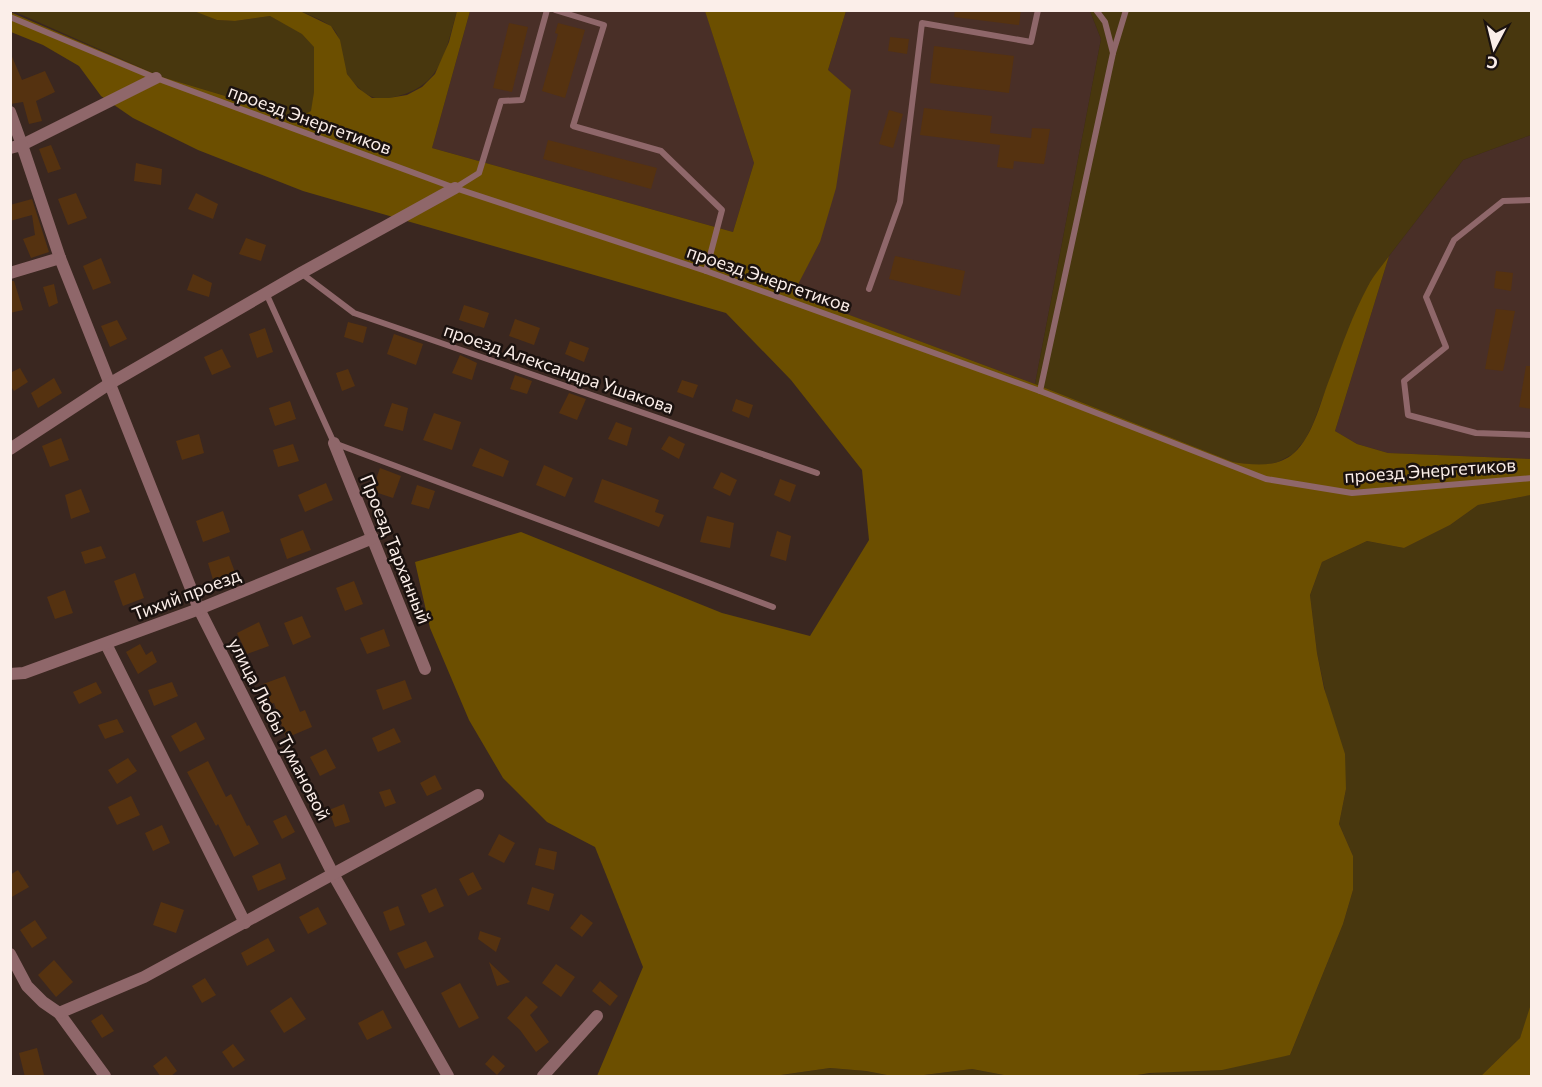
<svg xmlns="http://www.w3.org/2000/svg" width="1542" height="1087" viewBox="0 0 1542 1087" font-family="Commissioner,sans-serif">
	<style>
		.built { fill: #492f27 }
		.green { fill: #48370e }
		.forest { fill: #6c4f00 }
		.building { fill: #553210 }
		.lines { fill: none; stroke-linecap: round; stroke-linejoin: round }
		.service { stroke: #8f676a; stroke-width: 6 }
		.minor { stroke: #8f676a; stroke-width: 12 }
		.labels { text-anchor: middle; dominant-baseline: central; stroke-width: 5; stroke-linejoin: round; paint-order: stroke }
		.street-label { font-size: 18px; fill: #fbeee9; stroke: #1b120f }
	</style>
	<rect width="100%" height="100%" fill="#3a2720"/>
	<g class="built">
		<path d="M705 10 754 163 733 232 432 148 470 11Z"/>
		<path d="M846 11H1090L1101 39 1035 384 792 294 820 242 828 70Z"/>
		<path d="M1531 135V459L1388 453 1357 444 1335 431 1389 256 1463 160Z"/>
	</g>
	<g class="green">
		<path d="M11 10H194L217 20 235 21 270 16 302 33 314 46V93L312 111 299 118 162 77Z"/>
		<path d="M300 11H457C445 52 442 87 394 97 379 101 368 98 357 86 353 82 348 77 346 71 341 57 343 34 329 25 320 19 309 15 300 11Z"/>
		<path d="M1090 11H1531V135L1463 160 1389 256 1369 284 1347 333 1313 424 1305 440 1293 454 1278 462 1261 466 1233 462 1035 384 1101 39Z"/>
		<path d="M1531 495 1532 1004 1520 1038 1481 1076H1131L1290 1055 1343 924 1353 890V856L1339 824 1346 789 1317 653 1310 595 1322 562 1367 541 1404 548 1450 525 1478 505Z"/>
		<path d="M830 1068 866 1071 892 1076H774Z"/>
		<path d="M972 1069 1009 1076H916Z"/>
	</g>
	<g class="forest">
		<path d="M194 11H300L331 26 340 40 347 74 358 88 372 98H389L407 95 422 87 435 74 449 42 457 11H470L432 148 733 232 754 163 705 11H846L828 70 851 90 836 188 820 242 793 294 1035 384 1233 462C1254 465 1277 468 1294 453 1314 435 1321 399 1331 375 1342 345 1353 314 1368 286 1373 276 1382 266 1389 256L1335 431 1357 444 1388 453 1531 459V495L1478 505 1450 525 1404 548 1367 541 1322 562 1310 595 1317 653 1324 688 1345 754 1346 789 1339 824 1353 856V890L1343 924 1290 1055 1222 1070 1150 1073 1131 1076H1009L972 1069 916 1076H892L866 1071 830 1068 774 1076H597L643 967 595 847 547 822 503 778 469 720 430 628 415 562 521 532 722 613 810 636 869 540 862 470 791 380 726 313 303 191 198 150 133 118 101 96 79 66 43 45 11 32 10 12 162 77 298 118 311 111 314 92V47L302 34 270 16 235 21 217 20Z"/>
		<path d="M1531 1004V1076H1481L1520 1038Z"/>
	</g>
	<g class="building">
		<path d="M955 10H1021L1019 25 954 17Z"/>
		<path d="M509 23 528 27 512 92 493 88Z"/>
		<path d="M558 23 585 30 565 98 542 91 558 34 555 33Z"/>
		<path d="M890 37 909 39 907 54 888 51Z"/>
		<path d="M934 46 1014 56 1009 93 930 83Z"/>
		<path d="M10 52 22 80 45 71 55 92 36 101 42 121 29 124 23 102 10 104Z"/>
		<path d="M924 108 992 116 990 133 1031 138 1032 128 1050 129 1044 164 1014 161 1013 169 997 167 1000 145 920 135Z"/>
		<path d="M889 110 903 114 893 148 879 144Z"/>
		<path d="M548 140 657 168 651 189 543 159Z"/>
		<path d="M51 145 61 169 48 173 39 149Z"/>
		<path d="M136 163 162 169 161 185 134 181Z"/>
		<path d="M76 193 87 218 68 225 58 199Z"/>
		<path d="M196 193 218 204 213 219 188 209Z"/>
		<path d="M32 199 49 252 31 258 23 239 35 235 32 215 10 221V205Z"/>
		<path d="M246 238 266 245 261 261 239 254Z"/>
		<path d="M895 256 965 271 960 296 889 279Z"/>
		<path d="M101 258 111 283 93 290 83 266Z"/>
		<path d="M1496 271 1513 273 1511 291 1494 288Z"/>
		<path d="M193 274 212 283 209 297 187 290Z"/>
		<path d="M10 281H14L23 310 10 313Z"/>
		<path d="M54 284 58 303 49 307 43 287Z"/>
		<path d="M464 305 489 313 484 328 459 320Z"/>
		<path d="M1496 309 1515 311 1503 371 1485 369Z"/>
		<path d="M515 319 540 328 534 345 509 336Z"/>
		<path d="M117 320 127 339 110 347 101 326Z"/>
		<path d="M348 322 367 327 363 343 344 337Z"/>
		<path d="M265 328 273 352 257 358 249 334Z"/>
		<path d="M394 334 423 344 416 365 387 354Z"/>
		<path d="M570 341 589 348 584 362 565 354Z"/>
		<path d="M222 349 231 367 212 375 204 357Z"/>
		<path d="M460 355 477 363 472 380 452 373Z"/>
		<path d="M1526 366H1532V409L1519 407Z"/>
		<path d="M20 368 28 382 14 391 10 385V373Z"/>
		<path d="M348 369 355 386 342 391 336 373Z"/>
		<path d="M515 375 532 381 527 394 510 389Z"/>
		<path d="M54 378 62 393 38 408 31 393Z"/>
		<path d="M682 380 698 385 693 398 677 392Z"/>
		<path d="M569 393 586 399 577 420 559 413Z"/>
		<path d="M736 399 753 405 749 418 732 411Z"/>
		<path d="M290 401 296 419 275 426 269 408Z"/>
		<path d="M392 403 408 408 403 431 384 426Z"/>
		<path d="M434 413 461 422 452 450 423 440Z"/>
		<path d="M616 422 632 428 627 446 608 439Z"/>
		<path d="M199 434 204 453 182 460 176 441Z"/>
		<path d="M669 436 685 444 679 459 661 449Z"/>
		<path d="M61 438 69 460 50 467 42 446Z"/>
		<path d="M293 444 299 461 278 467 273 450Z"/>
		<path d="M480 448 509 461 503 477 472 466Z"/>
		<path d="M544 465 573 478 565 497 536 485Z"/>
		<path d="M380 468 401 476 393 498 372 491Z"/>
		<path d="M721 472 737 480 730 496 713 488Z"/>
		<path d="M602 479 659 500 655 512 664 515 659 527 594 502Z"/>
		<path d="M780 479 796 485 790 502 774 495Z"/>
		<path d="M326 483 333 500 305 512 298 495Z"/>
		<path d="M417 485 435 491 429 509 411 504Z"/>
		<path d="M81 489 90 512 71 519 65 495Z"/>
		<path d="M223 511 230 532 203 542 196 521Z"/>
		<path d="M707 516 734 523 730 548 700 542Z"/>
		<path d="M303 530 311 550 287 559 280 539Z"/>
		<path d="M777 531 791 536 786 561 770 556Z"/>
		<path d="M101 546 106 558 85 564 81 552Z"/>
		<path d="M229 556 236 575 214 583 208 563Z"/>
		<path d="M135 573 144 598 123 606 114 581Z"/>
		<path d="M354 581 363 604 345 611 336 588Z"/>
		<path d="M65 590 73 613 55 619 47 597Z"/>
		<path d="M302 616 311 637 293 645 284 623Z"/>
		<path d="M259 622 269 646 247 654 237 633Z"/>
		<path d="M384 629 390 646 367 654 360 638Z"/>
		<path d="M140 644 146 655 152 651 157 662 138 674 126 652Z"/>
		<path d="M285 676 300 712 305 710 312 727 286 738 274 703 271 704 263 684Z"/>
		<path d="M405 680 412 699 383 710 376 690Z"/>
		<path d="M96 682 102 693 79 704 73 692Z"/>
		<path d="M172 682 178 696 154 706 148 690Z"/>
		<path d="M117 719 124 732 105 739 98 725Z"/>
		<path d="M196 722 205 739 180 752 171 736Z"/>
		<path d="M394 728 401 742 378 752 372 738Z"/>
		<path d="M326 749 336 768 320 776 310 757Z"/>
		<path d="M128 758 137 771 117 784 108 770Z"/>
		<path d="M208 761 226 797 231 794 247 826 249 825 259 844 234 857 218 824 216 826 187 772Z"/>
		<path d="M435 775 442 789 427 796 420 783Z"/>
		<path d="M390 789 396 803 385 807 379 792Z"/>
		<path d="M131 796 140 815 117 825 108 807Z"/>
		<path d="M344 804 350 822 335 827 329 810Z"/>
		<path d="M286 815 295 832 282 839 273 821Z"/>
		<path d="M162 825 170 843 153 851 145 833Z"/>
		<path d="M499 834 515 843 504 863 488 855Z"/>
		<path d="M539 848 557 852 554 870 535 865Z"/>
		<path d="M280 863 286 879 258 891 252 876Z"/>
		<path d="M18 870 29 887 10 898V875Z"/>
		<path d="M473 872 482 889 468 896 459 879Z"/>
		<path d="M532 887 554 894 549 911 527 904Z"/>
		<path d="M436 888 444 906 429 913 421 895Z"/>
		<path d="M161 902 184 910 176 933 153 925Z"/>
		<path d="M398 906 405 925 390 931 383 912Z"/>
		<path d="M318 907 327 924 308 934 299 917Z"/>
		<path d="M581 914 593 923 582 937 570 928Z"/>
		<path d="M35 920 47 938 32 948 20 930Z"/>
		<path d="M480 931 501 938 496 952 478 939Z"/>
		<path d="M268 938 275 951 247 966 241 953Z"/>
		<path d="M426 941 434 957 405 969 397 953Z"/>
		<path d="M54 960 73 982 56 997 38 975Z"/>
		<path d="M489 962 510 982 497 986Z"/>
		<path d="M556 964 575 977 561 997 542 983Z"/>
		<path d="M205 978 216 995 202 1003 192 986Z"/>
		<path d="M600 981 618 996 610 1006 592 991Z"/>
		<path d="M460 983 479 1018 459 1028 441 993Z"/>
		<path d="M526 996 538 1007 530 1015 549 1042 536 1052 520 1030 507 1018Z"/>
		<path d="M291 997 306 1019 284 1033 270 1011Z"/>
		<path d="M383 1010 392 1028 367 1040 358 1023Z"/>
		<path d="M102 1014 114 1031 102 1038 91 1021Z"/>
		<path d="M233 1044 245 1060 233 1068 222 1052Z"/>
		<path d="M37 1048 44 1075 25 1077 19 1053Z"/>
		<path d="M493 1055 505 1066 497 1075 485 1064Z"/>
		<path d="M166 1056 177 1071 170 1077H161L153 1066Z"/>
	</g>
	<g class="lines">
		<g class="service">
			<path d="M555 10 604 25 573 126 661 151 722 210 706 271"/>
			<path d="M10 17 156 78 455 188 706 271 1040 391 1266 479 1352 493 1532 478"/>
			<path d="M1113 53 1126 10"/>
			<path d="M455 188 479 173 501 101 522 100 547 10"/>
			<path d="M1532 200 1503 201 1454 240 1426 297 1446 347 1404 381 1408 415 1476 433 1532 435"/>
			<path d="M301 273 354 313 817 473"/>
			<path d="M869 289 900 202 922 23 1031 42 1038 10"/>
			<path d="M266 293 334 443 773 607"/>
			<path d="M1040 391 1113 53 1105 22 1096 10"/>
		</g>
		<g class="minor">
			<path d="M10 112 22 145 156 78"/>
			<path d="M10 148 22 145 60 258 10 273"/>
			<path d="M60 258 199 609 333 874 448 1076"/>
			<path d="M334 443 425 669"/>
			<path d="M10 449 109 384 301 273 455 188"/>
			<path d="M106 644 245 923"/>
			<path d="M10 674 24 673 199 609 373 538"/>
			<path d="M10 954 27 986 43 1002 59 1013 105 1076"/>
			<path d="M59 1013 144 977 478 795"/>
			<path d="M543 1076 597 1016"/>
		</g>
	</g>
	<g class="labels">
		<g class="street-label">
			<text transform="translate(310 119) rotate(20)">проезд Энергетиков</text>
			<text transform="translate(769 278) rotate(19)">проезд Энергетиков</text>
			<text transform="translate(559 368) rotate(19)">проезд Александра Ушакова</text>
			<text transform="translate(1430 470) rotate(-4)">проезд Энергетиков</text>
			<text transform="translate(396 549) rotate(68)">Проезд Тарханный</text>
			<text transform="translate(186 594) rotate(-21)">Тихий проезд</text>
			<text transform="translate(280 729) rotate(63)">улица Любы Тумановой</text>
		</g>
	</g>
	<rect width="1542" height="1087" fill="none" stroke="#fbeee9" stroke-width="24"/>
	<g transform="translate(1494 48) rotate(187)" stroke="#1b120f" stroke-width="4.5" paint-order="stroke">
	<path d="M0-4.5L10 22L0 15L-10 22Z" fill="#fbeee9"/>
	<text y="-9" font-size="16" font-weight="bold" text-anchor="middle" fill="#fbeee9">С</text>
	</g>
</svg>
